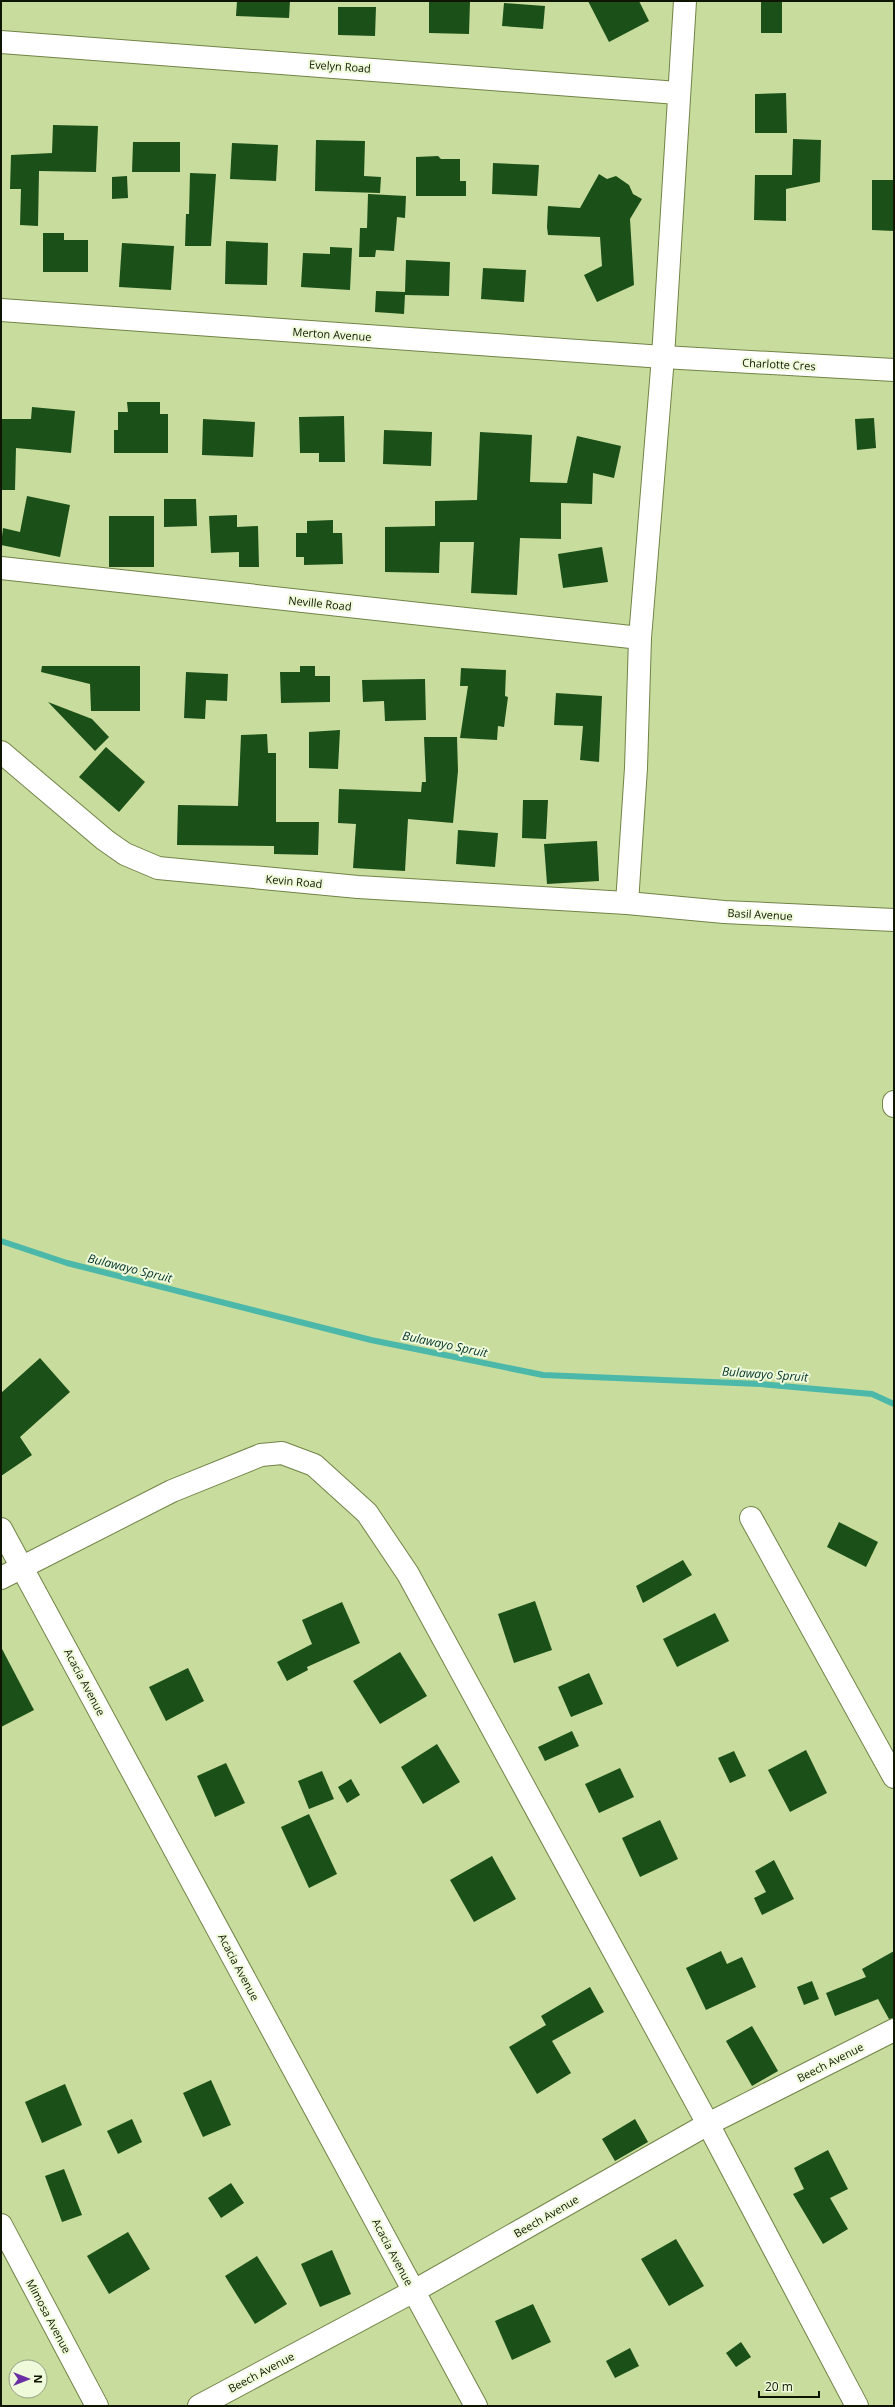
<svg xmlns="http://www.w3.org/2000/svg" width="895" height="2407" viewBox="0 0 895 2407" font-family="'Open Sans',sans-serif">
	<style>
		.lines { fill: none; stroke-linecap: round; stroke-linejoin: round }
		.stream { stroke: #4bb8a9; stroke-width: 6 }
		.building { fill: #1b5019 }
		.minor-casing { stroke: #718346; stroke-width: 24 }
		.minor { stroke: #fff; stroke-width: 22 }
		.labels { text-anchor: middle; dominant-baseline: central; stroke-width: 4; stroke-linejoin: round; paint-order: stroke }
		.street-label { font-size: 11px; fill: #0f1600; stroke: #eefad9 }
		.water-label { font-size: 12px; font-style: italic; fill: #00332d; stroke: #eefad9 }
	</style>
	<rect width="100%" height="100%" fill="#c8dd9d"/>
	<g class="lines">
		<path class="stream" d="M1 1241 67 1263 371 1340 543 1375 760 1384 872 1394 894 1404"/>
	</g>
	<g class="building">
		<path d="M237 1H290L289 18 236 16Z"/>
		<path d="M429 1H470L469 34 429 33Z"/>
		<path d="M588 1H639L649 21 609 42Z"/>
		<rect x="761" y="1" width="21" height="32"/>
		<path d="M504 3 545 6 543 29 502 26Z"/>
		<path d="M338 7H376L375 36 338 35Z"/>
		<path d="M786 93 787 133H755V94Z"/>
		<path d="M53 125 98 126 96 172 39 171 38 226 20 225 21 189H10L11 155 52 153Z"/>
		<path d="M793 139 821 140 820 182 786 189V221L754 220 755 175H792Z"/>
		<path d="M316 140 365 141 364 176 381 177 380 193 315 191Z"/>
		<path d="M133 142H180V172H132Z"/>
		<path d="M232 143 278 145 276 181 230 179Z"/>
		<path d="M438 156 441 159H460V181H466V196H416V157Z"/>
		<path d="M493 163 539 165 537 196 492 194Z"/>
		<path d="M190 173 216 174 211 246H185L186 214H189Z"/>
		<path d="M599 174 607 179 616 176 629 185 633 194 642 199 630 219 634 285 597 302 584 275 602 266 600 237 548 235 547 227 548 206 580 208Z"/>
		<path d="M127 176 128 198 112 199V177Z"/>
		<path d="M872 180H894V231L872 230Z"/>
		<path d="M368 194 406 196 405 218 397 217 394 251 376 250 375 257H359L360 228H367Z"/>
		<path d="M43 233H64V240H88V272H43Z"/>
		<path d="M226 241 268 243 267 285 225 284Z"/>
		<path d="M122 243 174 246 171 290 119 287Z"/>
		<path d="M330 247 352 248 350 290 301 287 303 253 330 254Z"/>
		<path d="M406 260 450 262 449 296 405 295 404 314 375 312 376 291 405 292Z"/>
		<path d="M483 268 526 270 524 302 481 299Z"/>
		<path d="M127 402H160V414H168V453H114V430H118V412H128Z"/>
		<path d="M32 407 75 411 71 453 16 448 15 490H1V419H31Z"/>
		<path d="M344 416 345 462H319V453H300L299 417Z"/>
		<path d="M874 418 876 448 857 450 855 419Z"/>
		<path d="M203 419 255 422 253 457 202 455Z"/>
		<path d="M384 430 432 432 431 466 383 464Z"/>
		<path d="M480 432 532 435 530 482 567 483 577 436 621 446 614 478 593 473 592 504 561 503V539L520 538 517 595 471 593 474 542H440L439 573 385 572V527L435 526V501L477 500Z"/>
		<path d="M27 496 70 505 60 557 1 545 3 528 20 532Z"/>
		<path d="M164 499H196L197 526 164 527Z"/>
		<path d="M237 515V527L258 526 259 567H239V552L211 553 209 516Z"/>
		<rect x="109" y="516" width="45" height="51"/>
		<path d="M333 520V533H342L343 564 304 565V557H296V533H307V521Z"/>
		<path d="M602 547 608 582 563 588 558 554Z"/>
		<path d="M42 666H140V711H91L90 684 41 672Z"/>
		<path d="M300 666H315V676H330V702L281 703 280 672H300Z"/>
		<path d="M461 668 506 670 505 696 508 697 504 727 498 726 497 740 460 738 468 686H460Z"/>
		<path d="M186 672 228 674 227 701 206 700 205 719 184 718Z"/>
		<path d="M425 679 426 720 385 721 384 701 363 702 362 680Z"/>
		<path d="M556 693 602 696 599 762 580 760 583 726 554 725Z"/>
		<path d="M48 702 92 719 109 737 95 751Z"/>
		<path d="M340 730 338 769 309 768V732Z"/>
		<path d="M267 734 268 753H276V822H319L318 855 274 854V846L177 845 178 805 238 806 241 735Z"/>
		<path d="M424 737H457L458 771 453 823 408 819 405 871 353 868 356 824 338 823 339 789 421 792 422 782H426Z"/>
		<path d="M106 747 145 782 119 812 79 777Z"/>
		<path d="M523 800H548L546 839 522 838Z"/>
		<path d="M458 830 498 833 495 867 456 864Z"/>
		<path d="M597 841 599 881 547 884 544 844Z"/>
		<path d="M40 1358 70 1392 20 1437 32 1455 1 1476V1393Z"/>
		<path d="M839 1522 878 1542 866 1567 827 1547Z"/>
		<path d="M683 1560 692 1575 643 1603 636 1586Z"/>
		<path d="M535 1601 552 1650 514 1663 498 1614Z"/>
		<path d="M342 1602 360 1643 307 1667 308 1670 287 1681 277 1662 312 1644 302 1620Z"/>
		<path d="M715 1613 729 1641 677 1667 663 1639Z"/>
		<path d="M1 1647 34 1710 1 1727Z"/>
		<path d="M400 1652 427 1696 380 1724 353 1681Z"/>
		<path d="M188 1668 204 1701 166 1721 149 1687Z"/>
		<path d="M589 1673 603 1704 571 1717 558 1687Z"/>
		<path d="M572 1731 579 1746 545 1761 538 1747Z"/>
		<path d="M437 1744 460 1782 423 1804 401 1767Z"/>
		<path d="M806 1750 827 1793 790 1812 768 1770Z"/>
		<path d="M734 1751 746 1776 730 1783 718 1758Z"/>
		<path d="M226 1763 245 1803 215 1817 197 1776Z"/>
		<path d="M620 1768 634 1797 599 1813 585 1784Z"/>
		<path d="M322 1771 334 1799 309 1809 298 1781Z"/>
		<path d="M351 1779 360 1795 347 1803 338 1787Z"/>
		<path d="M309 1814 337 1874 309 1888 281 1827Z"/>
		<path d="M660 1820 678 1859 640 1877 622 1838Z"/>
		<path d="M492 1856 516 1899 474 1922 450 1880Z"/>
		<path d="M774 1860 794 1899 762 1915 754 1898 766 1892 755 1871Z"/>
		<path d="M721 1951 727 1964 742 1957 756 1987 706 2010 686 1968Z"/>
		<path d="M894 1951V2018L889 2019 878 1999 835 2016 826 1993 866 1977 862 1969Z"/>
		<path d="M812 1981 819 1999 804 2005 797 1987Z"/>
		<path d="M590 1987 604 2012 552 2041 571 2073 537 2094 509 2047 546 2025 541 2016Z"/>
		<path d="M752 2026 778 2071 752 2086 726 2041Z"/>
		<path d="M211 2080 231 2125 203 2137 183 2093Z"/>
		<path d="M65 2084 82 2125 42 2143 25 2102Z"/>
		<path d="M132 2119 142 2142 118 2154 107 2131Z"/>
		<path d="M635 2119 648 2142 615 2161 602 2139Z"/>
		<path d="M828 2150 848 2189 830 2198 848 2229 823 2244 793 2194 804 2189 794 2168Z"/>
		<path d="M64 2169 82 2215 62 2222 45 2176Z"/>
		<path d="M231 2183 244 2203 221 2218 208 2198Z"/>
		<path d="M128 2232 150 2269 109 2294 87 2256Z"/>
		<path d="M676 2239 704 2286 669 2306 641 2259Z"/>
		<path d="M332 2250 351 2294 320 2307 301 2264Z"/>
		<path d="M257 2256 287 2304 255 2324 225 2276Z"/>
		<path d="M533 2304 551 2342 512 2360 495 2321Z"/>
		<path d="M741 2342 751 2357 736 2367 726 2353Z"/>
		<path d="M630 2348 639 2366 615 2378 606 2361Z"/>
	</g>
	<g class="lines">
		<defs>
			<g id="minor">
				<path d="M1 42 678 93"/>
				<path d="M1 310 663 357 894 370"/>
				<path d="M1 568 640 638"/>
				<path d="M1 752 105 840 125 854 158 868 358 887 627 903 724 912 894 920"/>
				<path d="M627 903 636 768 640 638 663 357 685 1"/>
				<path d="M894 1102V1106"/>
				<path d="M751 1518 894 1777"/>
				<path d="M1 1529 476 2406"/>
				<path d="M1 1578 172 1491 261 1455 282 1453 314 1465 367 1513 408 1574 708 2124 857 2406"/>
				<path d="M1 2225 97 2406"/>
				<path d="M199 2406 414 2291 708 2124 894 2030"/>
			</g>
		</defs>
		<use href="#minor" class="minor-casing"/>
		<use href="#minor" class="minor"/>
	</g>
	<g class="labels">
		<g class="street-label">
			<text transform="translate(340 66) rotate(4)">Evelyn Road</text>
			<text transform="translate(332 334) rotate(4)">Merton Avenue</text>
			<text transform="translate(779 364) rotate(3)">Charlotte Cres</text>
			<text transform="translate(320 603) rotate(6)">Neville Road</text>
			<text transform="translate(294 881) rotate(5)">Kevin Road</text>
			<text transform="translate(760 914) rotate(3)">Basil Avenue</text>
			<text transform="translate(85 1682) rotate(62)">Acacia Avenue</text>
			<text transform="translate(239 1967) rotate(62)">Acacia Avenue</text>
			<text transform="translate(830 2062) rotate(-27)">Beech Avenue</text>
			<text transform="translate(546 2216) rotate(-30)">Beech Avenue</text>
			<text transform="translate(393 2252) rotate(62)">Acacia Avenue</text>
			<text transform="translate(49 2316) rotate(62)">Mimosa Avenue</text>
			<text transform="translate(261 2372) rotate(-28)">Beech Avenue</text>
		</g>
		<g class="water-label">
			<text transform="translate(130 1268) rotate(14)">Bulawayo Spruit</text>
			<text transform="translate(445 1344) rotate(12)">Bulawayo Spruit</text>
			<text transform="translate(765 1374) rotate(4)">Bulawayo Spruit</text>
		</g>
	</g>
	<rect width="895" height="2407" fill="none" stroke="#0f1600" stroke-width="4"/>
	<g transform="translate(28 2379) rotate(90)"><circle r="19" fill="#eefad9" stroke="#959f82"/>
	<path d="M0-3L7 15L0 10L-7 15Z" fill="#6b2fa5"/>
	<text y="-6" font-size="11" font-weight="bold" text-anchor="middle" fill="#0f1600">N</text>
	</g>
	<path d="M759 2391v6h60v-6" fill="none" stroke="#0f1600" stroke-width="2"/>
	<text x="765" y="2391" font-size="12" fill="#0f1600" stroke="#eefad9" stroke-width="3" paint-order="stroke">20 m</text>
</svg>
